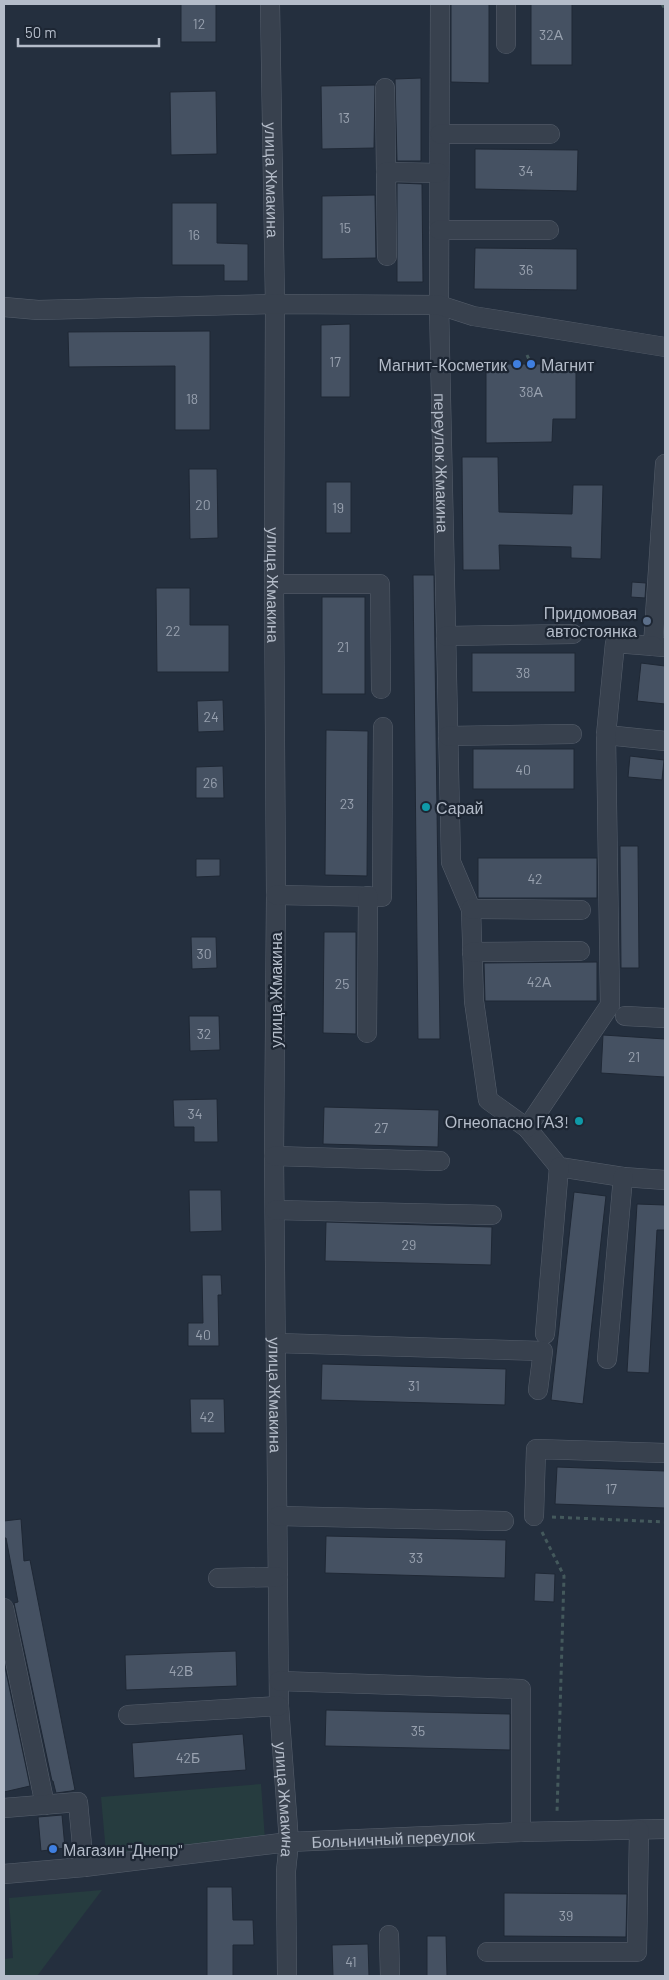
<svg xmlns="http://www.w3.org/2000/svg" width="669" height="1980" viewBox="0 0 669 1980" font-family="Barlow,sans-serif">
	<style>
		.green { fill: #263c3f }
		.building { fill: #455162; stroke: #1f2835 }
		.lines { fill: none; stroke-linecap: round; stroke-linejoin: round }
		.minor-casing { stroke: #565f6c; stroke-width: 20 }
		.path { stroke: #44595c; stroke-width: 3; stroke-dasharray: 4 4; stroke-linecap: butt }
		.minor { stroke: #38414e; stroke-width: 19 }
		.shop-dot { fill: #3f7fe0; stroke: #1d2633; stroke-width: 2 }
		.service-dot { fill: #5c6f8a; stroke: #1d2633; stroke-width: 2 }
		.culture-dot { fill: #0f9aa8; stroke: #1d2633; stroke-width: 2 }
		.labels { text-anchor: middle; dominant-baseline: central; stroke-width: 4.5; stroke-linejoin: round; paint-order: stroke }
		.number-label { font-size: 14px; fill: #98a1af }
		.street-label { font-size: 16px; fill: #b4bcc9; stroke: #1d2633 }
		.poi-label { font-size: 16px; fill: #b4bcc9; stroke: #1d2633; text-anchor: end }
	</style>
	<rect width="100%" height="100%" fill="#242f3e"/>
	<g class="green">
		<path d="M261 1784 265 1840 106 1853 101 1797Z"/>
		<path d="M102 1890 37 1976H4V1959L13 1958 9 1898Z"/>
	</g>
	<g class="building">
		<rect x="181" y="4" width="35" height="38"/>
		<path d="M451 4H489V83L451 82Z"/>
		<rect x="531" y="4" width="41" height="61"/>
		<path d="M421 78V161H397L395 79Z"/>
		<path d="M375 85 374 148 322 149 321 86Z"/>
		<path d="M216 91 217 154 171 155 170 92Z"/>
		<path d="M475 149 578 150 577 191 475 189Z"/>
		<path d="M397 183 422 184 423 282H397Z"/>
		<path d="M375 195 376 258 322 259V196Z"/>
		<path d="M172 203H217V243L248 244V281H224V265H172Z"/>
		<path d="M475 248 577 249V290L474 289Z"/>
		<path d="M350 324V397H321V325Z"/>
		<path d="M210 331V430H175V366L69 367 68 332Z"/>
		<path d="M486 364H576V419H553L552 442 486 443Z"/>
		<path d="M462 457H498L499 512 572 514 573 485H603L601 559 571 558V547L499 545 500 570H463Z"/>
		<path d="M189 469H217L218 538 190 539Z"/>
		<rect x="326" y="482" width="25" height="51"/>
		<path d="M413 575H434L440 1039H418Z"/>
		<path d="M632 582 646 583 645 598 631 597Z"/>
		<path d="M156 588H190V625H229V672H157Z"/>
		<rect x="322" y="597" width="43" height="97"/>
		<rect x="472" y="653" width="103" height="39"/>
		<path d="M641 663 665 666V704L637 701Z"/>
		<path d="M223 700 224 731 198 732 197 701Z"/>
		<path d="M326 730 368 731 367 876 325 875Z"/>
		<rect x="473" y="749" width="101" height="40"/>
		<path d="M630 756 664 760 662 780 628 777Z"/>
		<path d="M223 766 224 798H196V767Z"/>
		<path d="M620 846H638L639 968H621Z"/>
		<rect x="478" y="858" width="119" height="40"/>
		<path d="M196 859H220V876L196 877Z"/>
		<path d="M324 932H356V1034L323 1033Z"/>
		<path d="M191 937H216L217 968 192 969Z"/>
		<path d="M597 962V1001H485L484 963Z"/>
		<path d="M189 1016H219L220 1050 190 1051Z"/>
		<path d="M603 1035 665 1039V1077L601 1073Z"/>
		<path d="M217 1099 218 1142H194V1127H174L173 1100Z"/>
		<path d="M324 1107 439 1110 438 1147 323 1144Z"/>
		<path d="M189 1190H221L222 1231 190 1232Z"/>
		<path d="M574 1192 606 1196 583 1404 551 1400Z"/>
		<path d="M637 1204 665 1205V1230H657L649 1373 627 1372Z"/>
		<path d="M326 1222 492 1227 491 1265 325 1261Z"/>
		<path d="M202 1275H221L222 1295H218L219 1346H188V1323H203Z"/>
		<path d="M322 1364 506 1369 505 1405 321 1400Z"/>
		<path d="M190 1399H224L225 1433H191Z"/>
		<path d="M557 1467 665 1471V1508L555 1504Z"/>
		<path d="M21 1519 24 1561 30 1560 75 1790 71 1791 56 1793 53 1781H52L14 1603 18 1602 6 1538H4V1521Z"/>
		<path d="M326 1536 506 1540 505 1578 325 1573Z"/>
		<path d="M535 1573 555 1574 554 1602 534 1601Z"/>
		<path d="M236 1651 237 1686 126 1690 125 1655Z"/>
		<path d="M4 1662 30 1786 4 1792Z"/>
		<path d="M326 1710 510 1714V1750L325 1746Z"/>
		<path d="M243 1734 246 1770 134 1778 132 1743Z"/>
		<path d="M62 1815 65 1848 41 1851 38 1817Z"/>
		<path d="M207 1887H232L233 1920H253L254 1945H233V1976H207Z"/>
		<path d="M504 1893 627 1894 626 1937 504 1936Z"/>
		<path d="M427 1936H446L447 1976H427Z"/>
		<path d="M368 1944 369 1976H333L332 1945Z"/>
	</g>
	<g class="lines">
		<defs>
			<g id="minor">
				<path id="s1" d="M270 4 275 304 274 584 276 895 274 1156 279 1706 289 1842 286 1871 287 1976"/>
				<path id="s2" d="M440 4 439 305 451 862 471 909 474 1001 488 1100 527 1128 559 1167 623 1177 665 1180"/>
				<path d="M506 4V44"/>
				<path d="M385 88 386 172"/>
				<path d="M440 134H550"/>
				<path d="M439 230H549"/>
				<path d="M387 256 386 172 439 173"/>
				<path d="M4 307 38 310 275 304 439 305 473 316 665 347"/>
				<path d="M274 584H380L381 689"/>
				<path d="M446 636 573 634"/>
				<path d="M664 647 653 646 665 464"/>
				<path d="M606 735 665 741"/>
				<path d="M448 736 572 734"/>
				<path d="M276 895 382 897 383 727"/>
				<path d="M471 909 581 910"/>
				<path d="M472 952 580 951"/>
				<path d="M625 1016 665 1018"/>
				<path d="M367 1033 368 896"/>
				<path d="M527 1128 610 1005 606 735 615 643 653 646"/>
				<path d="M274 1156 440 1161"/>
				<path d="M275 1210 492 1215"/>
				<path d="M545 1334 559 1167"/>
				<path d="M276 1343 543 1351 538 1390"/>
				<path d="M607 1359 623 1177"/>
				<path d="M278 1516 504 1521"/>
				<path d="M534 1516 536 1449 665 1453"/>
				<path d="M218 1578 278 1577"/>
				<path d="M4 1608 45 1805"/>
				<path d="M279 1681 521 1689V1832"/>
				<path d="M128 1715 279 1706"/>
				<path d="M4 1808 78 1802 84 1867"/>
				<path id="s3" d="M4 1874 84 1867 289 1842 521 1832 665 1829"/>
				<path d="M389 1935 390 1976"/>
				<path d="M487 1952H637L639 1830"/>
			</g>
		</defs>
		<use href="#minor" class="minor-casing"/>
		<g class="path">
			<path d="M662 4 665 9"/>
			<path d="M527 355 531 364"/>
			<path d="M552 1517 665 1522"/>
			<path d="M542 1532 564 1576 557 1813"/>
		</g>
		<use href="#minor" class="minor"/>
	</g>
	<g class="shop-dot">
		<circle cx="517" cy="364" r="5"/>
		<circle cx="531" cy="364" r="5"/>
		<circle cx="53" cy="1849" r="5"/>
	</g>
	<circle class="service-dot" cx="647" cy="621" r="5"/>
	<g class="culture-dot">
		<circle cx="426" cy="807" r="5"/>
		<circle cx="579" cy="1121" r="5"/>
	</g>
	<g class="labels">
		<g class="number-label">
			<text x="199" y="23">12</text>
			<text x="551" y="34">32А</text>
			<text x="344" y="117">13</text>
			<text x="526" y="170">34</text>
			<text x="345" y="227">15</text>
			<text x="194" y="234">16</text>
			<text x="526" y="269">36</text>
			<text x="335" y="361">17</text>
			<text x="531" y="391">38А</text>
			<text x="192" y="398">18</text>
			<text x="203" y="504">20</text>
			<text x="338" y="507">19</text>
			<text x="173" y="630">22</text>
			<text x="343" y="646">21</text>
			<text x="523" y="672">38</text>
			<text x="211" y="716">24</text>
			<text x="523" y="769">40</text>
			<text x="210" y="782">26</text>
			<text x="347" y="803">23</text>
			<text x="535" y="878">42</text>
			<text x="204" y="953">30</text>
			<text x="539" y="981">42А</text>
			<text x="342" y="983">25</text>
			<text x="204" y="1033">32</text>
			<text x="634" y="1056">21</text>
			<text x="195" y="1113">34</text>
			<text x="381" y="1127">27</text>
			<text x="409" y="1244">29</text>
			<text x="203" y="1334">40</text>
			<text x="414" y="1385">31</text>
			<text x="207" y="1416">42</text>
			<text x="611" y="1488">17</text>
			<text x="416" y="1557">33</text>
			<text x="181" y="1670">42В</text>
			<text x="418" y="1730">35</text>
			<text x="188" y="1757">42Б</text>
			<text x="566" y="1915">39</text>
			<text x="351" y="1961">41</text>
		</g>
		<g class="street-label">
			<text stroke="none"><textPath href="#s1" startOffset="176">улица Жмакина</textPath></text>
			<text stroke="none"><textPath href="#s2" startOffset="459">переулок Жмакина</textPath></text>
			<text stroke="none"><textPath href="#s1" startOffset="581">улица Жмакина</textPath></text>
			<text transform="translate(275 990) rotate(-90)">улица Жмакина</text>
			<text stroke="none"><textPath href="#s1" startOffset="1391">улица Жмакина</textPath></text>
			<text stroke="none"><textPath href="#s1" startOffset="1796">улица Жмакина</textPath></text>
			<text stroke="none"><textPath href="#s3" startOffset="391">Больничный переулок</textPath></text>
		</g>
		<g class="poi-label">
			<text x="507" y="364">Магнит-Косметик</text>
			<text x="541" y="364" text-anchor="start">Магнит</text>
			<text x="637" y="612">Придомовая<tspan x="637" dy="18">автостоянка</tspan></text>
			<text x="436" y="807" text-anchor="start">Сарай</text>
			<text x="569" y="1121">Огнеопасно ГАЗ!</text>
			<text x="63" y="1849" text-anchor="start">Магазин "Днепр"</text>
		</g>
	</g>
	<rect width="669" height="1980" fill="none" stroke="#b4bcc9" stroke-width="10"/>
	<path d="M18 38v8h141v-8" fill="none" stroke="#b4bcc9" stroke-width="2.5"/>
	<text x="25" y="38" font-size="15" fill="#b4bcc9" stroke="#1d2633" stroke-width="4" paint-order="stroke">50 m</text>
</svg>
